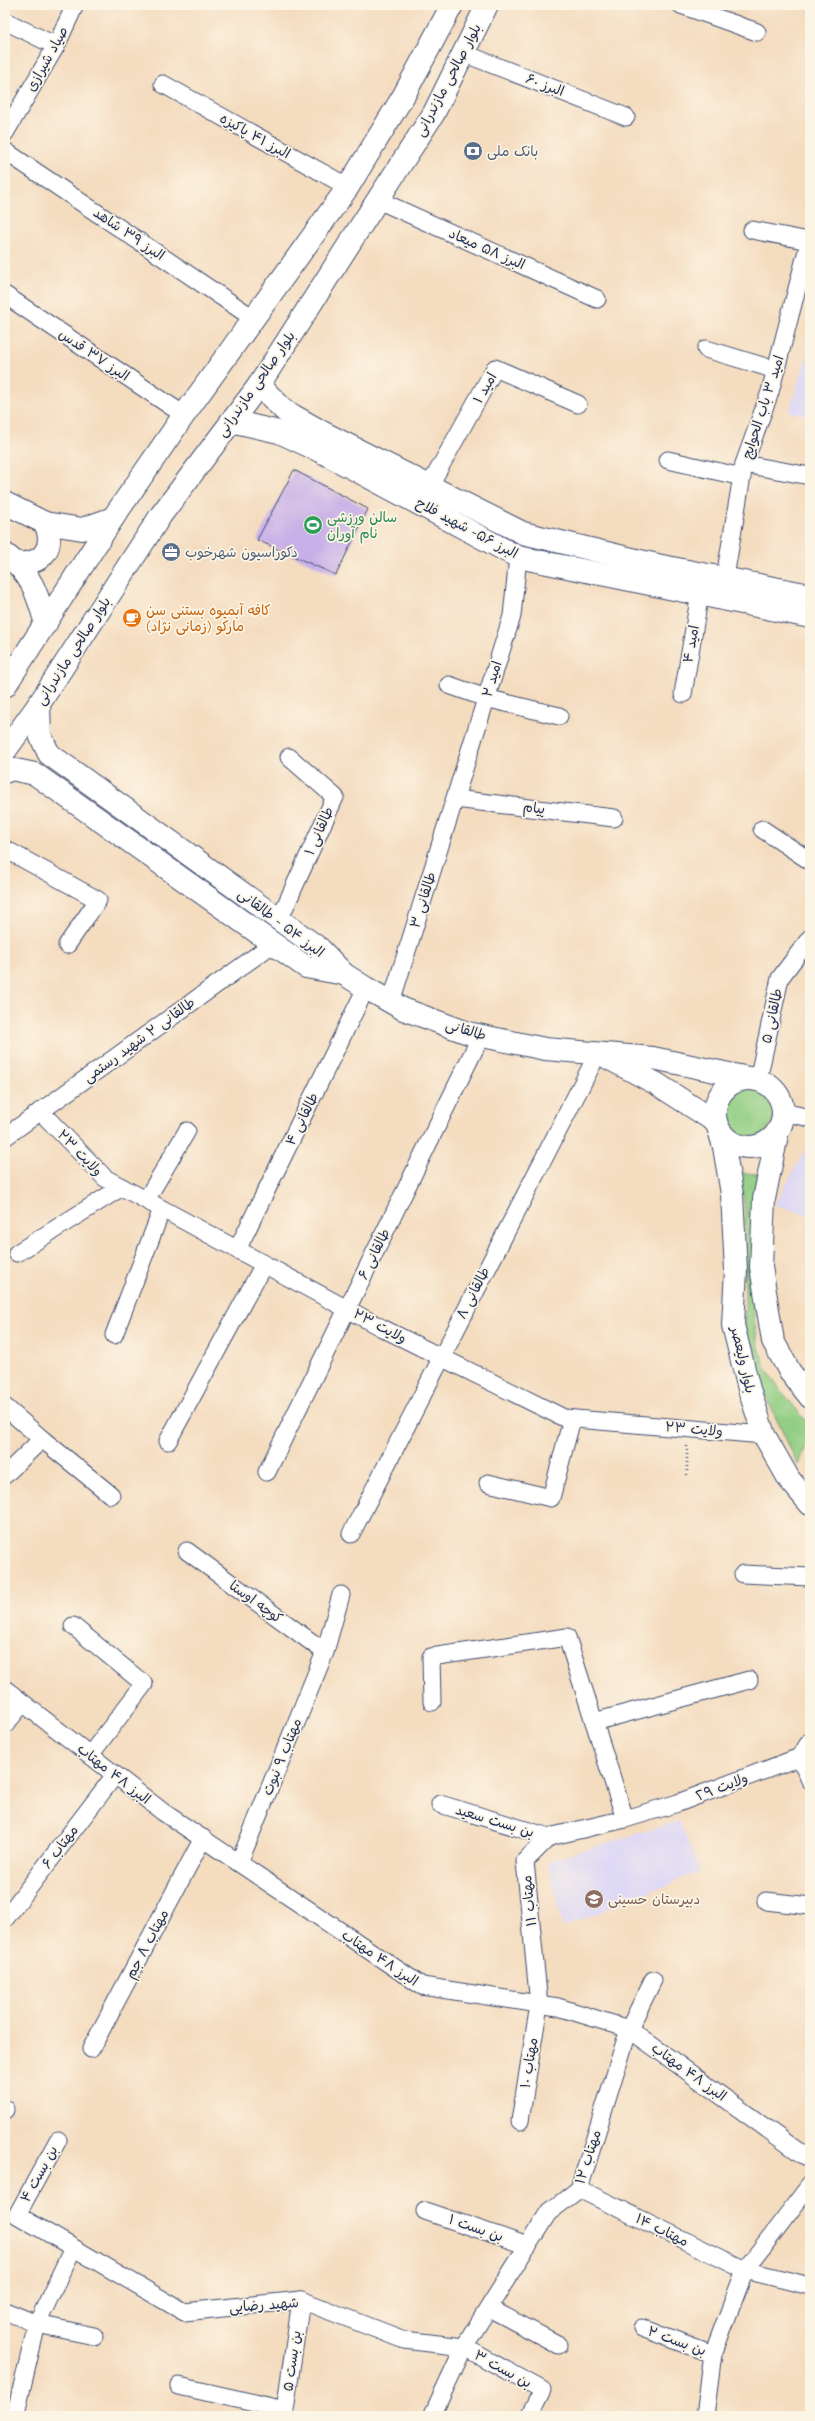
<svg xmlns="http://www.w3.org/2000/svg" width="815" height="2421" viewBox="0 0 815 2421" font-family="'Comic Neue','Playpen Sans Arabic',sans-serif">
	<style>
		.built { fill: #dbd6f7 }
		.green { fill: #92ce83; stroke: #567e70 }
		.building { fill: #c7afe7 }
		.lines { fill: none; stroke-linecap: round; stroke-linejoin: round }
		.minor-casing { stroke: #3c496d; stroke-width: 19 }
		.tertiary-casing { stroke: #3c496d; stroke-width: 24 }
		.secondary-casing { stroke: #3c496d; stroke-width: 24 }
		.primary-casing { stroke: #3c496d; stroke-width: 24 }
		.path { stroke: #3c496d; stroke-width: 2.5; stroke-dasharray: 1 3; stroke-linecap: butt }
		.minor { stroke: #fff; stroke-width: 17 }
		.tertiary { stroke: #fff; stroke-width: 22 }
		.secondary { stroke: #fff; stroke-width: 22 }
		.primary { stroke: #fff; stroke-width: 22 }
		.labels { text-anchor: middle; dominant-baseline: central; stroke-width: 3.5; stroke-linejoin: round; paint-order: stroke }
		.street-label { font-size: 14px; fill: #1b2f5e; stroke: #fcf5e5 }
		.service-label { font-size: 14px; fill: #4e5e75; stroke: #fcf5e5; text-anchor: start }
		.leisure-label { font-size: 14px; fill: #27864d; stroke: #fcf5e5; text-anchor: start }
		.food-label { font-size: 14px; fill: #c56008; stroke: #fcf5e5; text-anchor: start }
		.education-label { font-size: 14px; fill: #785e54; stroke: #fcf5e5; text-anchor: start }
	</style>
	<rect width="100%" height="100%" fill="#fcf5e5"/>
	<filter id="ink" filterUnits="userSpaceOnUse"><feTurbulence type="fractalNoise" baseFrequency=".025" numOctaves="2"/><feDisplacementMap in="SourceGraphic" scale="8" xChannelSelector="R" yChannelSelector="G"/><feConvolveMatrix kernelMatrix="1 2 1 2 8 2 1 2 1" color-interpolation-filters="sRGB"/></filter>
	<filter id="wash" filterUnits="userSpaceOnUse"><feTurbulence type="fractalNoise" baseFrequency=".012" numOctaves="4" result="noise"/><feDisplacementMap in="SourceGraphic" scale="16" xChannelSelector="R" yChannelSelector="G"/><feGaussianBlur stdDeviation="0.9" result="paint"/><feColorMatrix in="noise" values="0 0 0 0 0 0 0 0 0 0 0 0 0 0 0 0 0 1.4 0 .05"/><feComposite in="paint" operator="in"/></filter>
	<g filter="url(#wash)">
		<rect width="100%" height="100%" fill="#f4dcbf"/>
		<g class="built">
			<path d="M810 347V416L789 412Z"/>
			<path d="M808 1145 810 1146V1215L775 1205Z"/>
			<path d="M679 1821 700 1871 563 1927 548 1861Z"/>
		</g>
		<g class="green">
			<circle cx="749" cy="1113" r="25"/>
			<path d="M740 1173 761 1174 753 1244 754 1320 758 1344 765 1366 775 1383 810 1426V1443L805 1448 798 1465 762 1388 745 1328V1210Z"/>
		</g>
		<g id="blocks">
			<path class="building" d="M294 470 368 509 336 575 257 540Z"/>
		</g>
	</g>
	<g filter="url(#ink)">
		<use href="#blocks" fill-opacity="0" stroke="#3c496d" stroke-width="1"/>
		<g class="lines">
			<defs>
				<g id="minor">
					<path d="M681 5 757 32"/>
					<path d="M5 21 56 46"/>
					<path d="M463 53 626 117"/>
					<path d="M163 84 348 187"/>
					<path d="M5 133 56 46 75 5"/>
					<path d="M5 151 253 318"/>
					<path d="M378 200 597 299"/>
					<path d="M752 230 809 241"/>
					<path d="M5 295 184 415"/>
					<path d="M706 349 776 370"/>
					<path d="M668 460 742 477"/>
					<path d="M744 464 810 476"/>
					<path d="M430 485 495 368 578 404"/>
					<path d="M725 577 744 464 770 392 810 239"/>
					<path d="M449 685 486 698 559 716"/>
					<path d="M683 694 700 593"/>
					<path d="M455 799 614 818"/>
					<path d="M762 829 810 861"/>
					<path d="M5 849 98 900 67 945"/>
					<path d="M279 920 335 797 289 757"/>
					<path d="M391 1002 512 616 518 557"/>
					<path d="M758 1080 780 978 810 938"/>
					<path d="M40 1111 105 1178 382 1328 564 1418 764 1435"/>
					<path d="M783 1112 810 1118"/>
					<path d="M5 1137 274 943"/>
					<path d="M146 1200 187 1131"/>
					<path d="M237 1250 366 988"/>
					<path d="M17 1253 122 1187"/>
					<path d="M114 1335 162 1209"/>
					<path d="M5 1407 42 1439 5 1475"/>
					<path d="M42 1439 111 1495"/>
					<path d="M168 1441 264 1264"/>
					<path d="M267 1472 481 1036"/>
					<path d="M488 1483 551 1498 572 1419"/>
					<path d="M351 1534 598 1053"/>
					<path d="M187 1551 325 1652"/>
					<path d="M743 1574 810 1577"/>
					<path d="M73 1626 144 1684 90 1755"/>
					<path d="M5 1689 163 1812 422 1986 558 2007 629 2029 810 2160"/>
					<path d="M432 1702 431 1657 567 1637 625 1819"/>
					<path d="M594 1722 749 1680"/>
					<path d="M5 1725 23 1703"/>
					<path d="M800 1757 810 1780"/>
					<path d="M440 1804 549 1837"/>
					<path d="M239 1863 325 1652 341 1595"/>
					<path d="M766 1901 810 1906"/>
					<path d="M5 1919 115 1775"/>
					<path d="M91 2049 203 1838"/>
					<path d="M5 2110V2109"/>
					<path d="M520 2121 539 2005 525 1861 549 1837 625 1819 678 1803 800 1757 810 1741"/>
					<path d="M58 2140 17 2215 184 2312 301 2300 404 2340 464 2347 542 2390 529 2416"/>
					<path d="M579 2189 745 2270 810 2185"/>
					<path d="M425 2211 528 2246"/>
					<path d="M489 2308 559 2345"/>
					<path d="M5 2311 37 2324 94 2336"/>
					<path d="M642 2328 713 2354"/>
					<path d="M179 2386 285 2410 301 2300"/>
					<path d="M15 2416 37 2324 73 2248"/>
					<path d="M432 2416 464 2347 548 2213 579 2189 629 2029 653 1980"/>
					<path d="M705 2416 713 2354 745 2270 810 2286"/>
				</g>
				<g id="tertiary">
					<path d="M259 385 285 411 324 433 523 533 657 565 810 595"/>
					<path d="M231 421 279 432 324 453 518 557 810 617"/>
				</g>
				<g id="secondary">
					<path d="M5 503 45 523 82 529 113 518"/>
					<path d="M5 554C32 574 37 593 46 624"/>
					<path d="M17 563C43 565 56 547 45 523"/>
				</g>
				<g id="primary">
					<path d="M5 686 113 518 184 415 348 187 404 95 452 5"/>
					<path d="M39 704 40 735 49 754 320 949 344 974 366 988 403 1009 468 1033 545 1049 653 1058 758 1080"/>
					<path d="M5 751 39 704 161 515 259 385 353 238 434 113 487 5"/>
					<path d="M5 772 11 769 35 774 306 967 344 974"/>
					<path d="M608 1058 657 1084 716 1122"/>
					<circle cx="749" cy="1113" r="34"/>
					<path d="M719 1130 724 1147 732 1194 736 1270 733 1325 749 1389 764 1435 789 1479 810 1504"/>
					<path d="M778 1130 764 1199 761 1267 773 1341 790 1372 810 1397"/>
				</g>
			</defs>
			<use href="#minor" class="minor-casing"/>
			<use href="#tertiary" class="tertiary-casing"/>
			<use href="#secondary" class="secondary-casing"/>
			<use href="#primary" class="primary-casing"/>
			<path class="path" d="M687 1475V1445"/>
			<use href="#minor" class="minor"/>
			<use href="#tertiary" class="tertiary"/>
			<use href="#secondary" class="secondary"/>
			<use href="#primary" class="primary"/>
		</g>
	</g>
	<defs>
		<symbol id="bank-disc" viewBox="-11 -11 22 22"><circle r="9.5" fill="#5c6f8a" stroke="#fcf5e5"/><path d="M-6-4H6V4H-6ZM0-2.3a2.3 2.3 0 1 0 0 4.6a2.3 2.3 0 1 0 0-4.6Z" fill="#fff"/></symbol>
		<symbol id="stadium-disc" viewBox="-11 -11 22 22"><circle r="9.5" fill="#2e9e5b" stroke="#fcf5e5"/><path d="M0-5a6.5 5 0 1 0 0 10a6.5 5 0 1 0 0-10ZM-3.5-1.8h7v3.6h-7Z" fill="#fff"/></symbol>
		<symbol id="office-disc" viewBox="-11 -11 22 22"><circle r="9.5" fill="#5c6f8a" stroke="#fcf5e5"/><path d="M-6-3h4V-5.5h4V-3h4V5H-6ZM-1-4.5V-3h2v-1.5ZM-6 0V1H6V0Z" fill="#fff"/></symbol>
		<symbol id="cafe-disc" viewBox="-11 -11 22 22"><circle r="9.5" fill="#e8710a" stroke="#fcf5e5"/><path d="M-5.5-4.5H6V0H3Q3 3.5 0 3.5H-2.5Q-5.5 3.5-5.5 0ZM3-3.2v2h1.7v-2ZM-6 4.5H4V6H-6Z" fill="#fff"/></symbol>
		<symbol id="school-disc" viewBox="-11 -11 22 22"><circle r="9.5" fill="#8d6e63" stroke="#fcf5e5"/><path d="M0-5L7-2L0 1L-7-2ZM-4 1L0 2.5L4 1V4Q0 6-4 4Z" fill="#fff"/></symbol>
	</defs>
	<g fill-rule="evenodd">
		<use href="#bank-disc" x="462" y="140" width="22" height="22"/>
		<use href="#stadium-disc" x="302" y="514" width="22" height="22"/>
		<use href="#office-disc" x="160" y="541" width="22" height="22"/>
		<use href="#cafe-disc" x="121" y="607" width="22" height="22"/>
		<use href="#school-disc" x="583" y="1888" width="22" height="22"/>
	</g>
	<g class="labels">
		<g class="street-label">
			<text transform="translate(47 59) rotate(-61)">صیاد شیرازی</text>
			<text transform="translate(448 80) rotate(-62)">بلوار صالحی مازندرانی</text>
			<text transform="translate(545 85) rotate(21)">البرز ۶۰</text>
			<text transform="translate(255 136) rotate(29)">البرز ۴۱ پاکیزه</text>
			<text transform="translate(129 234) rotate(34)">البرز ۳۹ شاهد</text>
			<text transform="translate(487 249) rotate(24)">البرز ۵۸ میعاد</text>
			<text transform="translate(94 355) rotate(34)">البرز ۳۷ قدس</text>
			<text transform="translate(256 384) rotate(-55)">بلوار صالحی مازندرانی</text>
			<text transform="translate(485 388) rotate(-60)">امید ۱</text>
			<text transform="translate(763 407) rotate(-72)">امید ۳ باب الحوایج</text>
			<text transform="translate(467 528) rotate(28)">البرز ۵۶- شهید فلاح</text>
			<text transform="translate(691 644) rotate(-80)">امید ۴</text>
			<text transform="translate(73 651) rotate(-57)">بلوار صالحی مازندرانی</text>
			<text transform="translate(492 679) rotate(-73)">امید ۲</text>
			<text transform="translate(534 808) rotate(7)">پیام</text>
			<text transform="translate(319 831) rotate(-66)">طالقانی ۱</text>
			<text transform="translate(423 900) rotate(-73)">طالقانی ۳</text>
			<text transform="translate(281 923) rotate(37)">البرز ۵۴ - طالقانی</text>
			<text transform="translate(772 1016) rotate(-78)">طالقانی ۵</text>
			<text transform="translate(466 1030) rotate(17)">طالقانی</text>
			<text transform="translate(139 1040) rotate(-36)">طالقانی ۲ شهید رستمی</text>
			<text transform="translate(302 1119) rotate(-64)">طالقانی ۴</text>
			<text transform="translate(80 1153) rotate(46)">ولایت ٣۳</text>
			<text transform="translate(374 1254) rotate(-64)">طالقانی ۶</text>
			<text transform="translate(473 1293) rotate(-63)">طالقانی ۸</text>
			<text transform="translate(380 1326) rotate(28)">ولایت ٣۳</text>
			<text transform="translate(743 1360) rotate(77)">بلوار ولیعصر</text>
			<text transform="translate(694 1429) rotate(5)">ولایت ٣۳</text>
			<text transform="translate(256 1602) rotate(36)">کوچه اوستا</text>
			<text transform="translate(282 1757) rotate(-68)">مهتاب ۹ نبوت</text>
			<text transform="translate(114 1774) rotate(38)">البرز ۴۸ مهتاب</text>
			<text transform="translate(722 1787) rotate(-21)">ولایت ٢٩</text>
			<text transform="translate(495 1821) rotate(17)">بن بست سعید</text>
			<text transform="translate(60 1847) rotate(-53)">مهتاب ۶</text>
			<text transform="translate(529 1901) rotate(-96)">مهتاب ۱۱</text>
			<text transform="translate(147 1944) rotate(-62)">مهتاب ۸ جم</text>
			<text transform="translate(380 1958) rotate(34)">البرز ۴۸ مهتاب</text>
			<text transform="translate(529 2063) rotate(-81)">مهتاب ۱۰</text>
			<text transform="translate(689 2072) rotate(36)">البرز ۴۸ مهتاب</text>
			<text transform="translate(588 2157) rotate(-72)">مهتاب ۱۲</text>
			<text transform="translate(39 2174) rotate(-61)">بن بست ۴</text>
			<text transform="translate(476 2228) rotate(19)">بن بست ۱</text>
			<text transform="translate(662 2230) rotate(26)">مهتاب ۱۴</text>
			<text transform="translate(264 2305) rotate(-4)">شهید رضایی</text>
			<text transform="translate(677 2341) rotate(20)">بن بست ۲</text>
			<text transform="translate(292 2361) rotate(-82)">بن بست ۵</text>
			<text transform="translate(503 2369) rotate(29)">بن بست ۳</text>
		</g>
		<g class="service-label">
			<text x="487" y="151">بانک ملی</text>
			<text x="185" y="552">دکوراسیون شهرخوب</text>
		</g>
		<g class="leisure-label">
			<text x="327" y="517">سالن ورزشی<tspan x="327" dy="16">نام آوران</tspan></text>
		</g>
		<g class="food-label">
			<text x="146" y="610">کافه آبمیوه بستنی سن<tspan x="146" dy="16">مارکو (زمانی نژاد)</tspan></text>
		</g>
		<g class="education-label">
			<text x="608" y="1899">دبیرستان حسینی</text>
		</g>
	</g>
	<rect width="815" height="2421" fill="none" stroke="#fcf5e5" stroke-width="20"/>
</svg>
